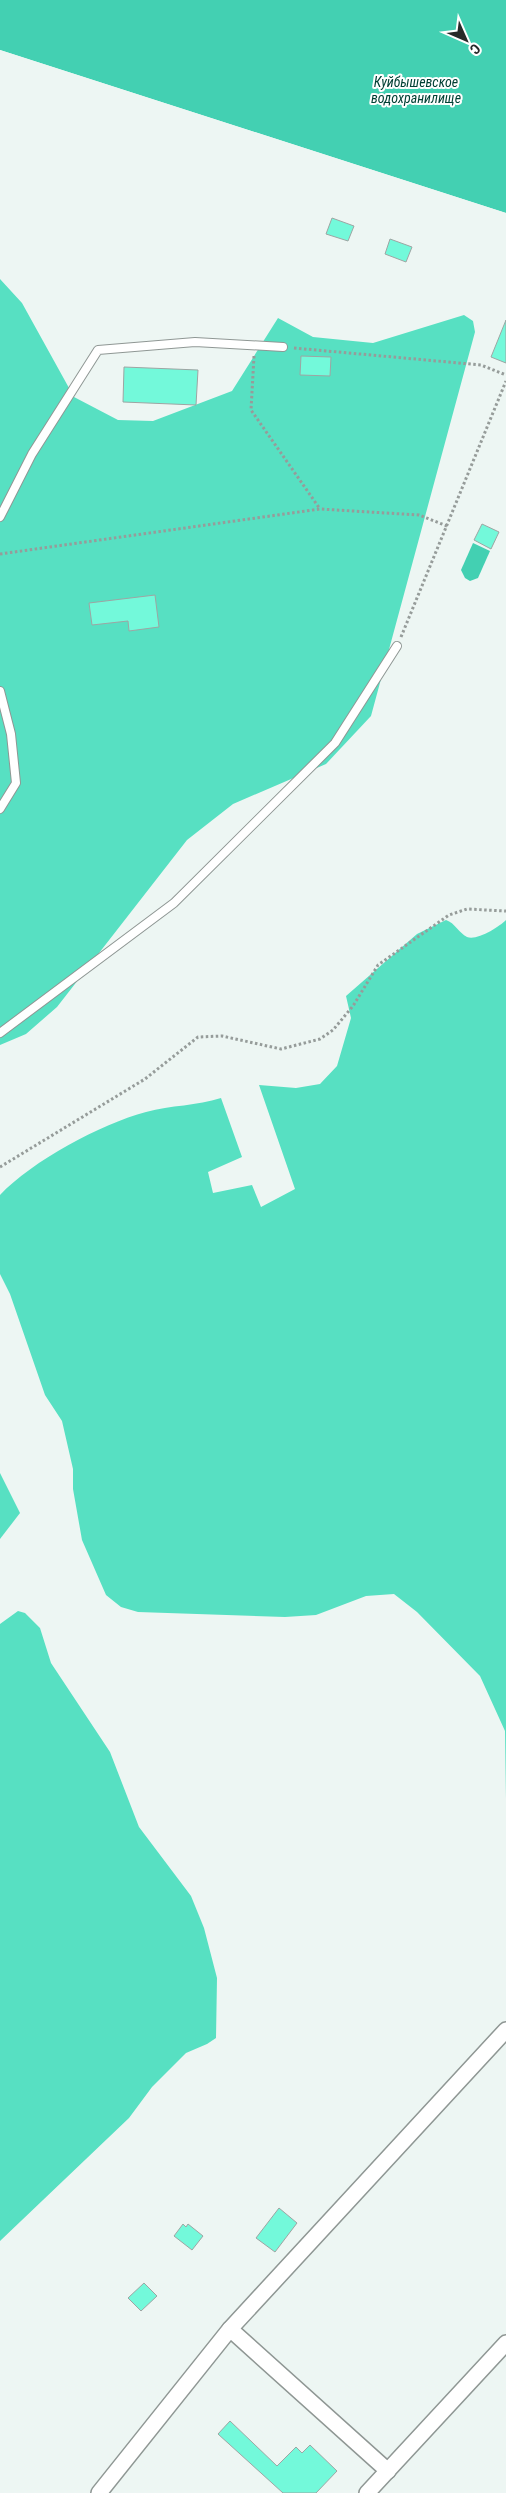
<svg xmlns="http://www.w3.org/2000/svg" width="506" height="2493" viewBox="0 0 506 2493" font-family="'Roboto Condensed',sans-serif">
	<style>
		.forest { fill: #57e0c2 }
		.water { fill: #43d0b2 }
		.pier { fill: #edf6f3 }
		.building { fill: #73f9da; stroke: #9ea5a3 }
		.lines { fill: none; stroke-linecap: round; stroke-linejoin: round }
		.lane-casing { stroke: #8f9794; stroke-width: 10 }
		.street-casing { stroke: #8f9794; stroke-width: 18 }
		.path { stroke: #969c9a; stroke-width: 3; stroke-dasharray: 2.5 2.5; stroke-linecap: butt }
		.lane { stroke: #fff; stroke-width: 8 }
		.street { stroke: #fff; stroke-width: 15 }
		.labels { text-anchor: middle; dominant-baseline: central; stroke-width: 4; stroke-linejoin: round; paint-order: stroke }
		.water-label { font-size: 14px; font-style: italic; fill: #004034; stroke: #fff }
	</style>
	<rect width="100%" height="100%" fill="#edf6f3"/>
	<g class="forest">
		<path d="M0 279 22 303 74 397 118 420 153 421 232 391 278 318 313 337 373 343 464 315 473 321 475 332 371 716 326 764 233 804 187 840 57 1007 26 1034 0 1045Z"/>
		<path d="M446 920C455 923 459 933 467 937 477 941 499 927 506 920V1799L505 1731 480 1676 417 1612 394 1594 366 1596 316 1615 285 1617 138 1612 121 1607 106 1595 82 1540 73 1489V1469L62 1421 45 1395 10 1294 0 1274V1195C32 1161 101 1124 146 1112 171 1105 197 1106 221 1098L242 1157 208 1172 213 1193 252 1185 261 1207 295 1189 259 1085 296 1088 320 1084 337 1066 351 1018 346 996 417 934Z"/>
		<path d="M0 1473 20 1513 0 1539Z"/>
		<path d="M18 1611 25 1613 40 1628 51 1663 110 1752 139 1827 191 1896 204 1928 217 1978 216 2038 207 2044 186 2053 152 2087 129 2118 0 2241V1624Z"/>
	</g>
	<g class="water">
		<path d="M0 0H506V213L0 50Z"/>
		<path d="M473 543 490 551 478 578 470 581 465 578 461 570Z"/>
	</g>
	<path class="pier" d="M0 50 506 213V216L262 139 0 53Z"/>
	<g class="building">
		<path d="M332 218 354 226 348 241 326 234Z"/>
		<path d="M390 239 412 247 406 262 385 254Z"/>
		<path d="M506 320V363L491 357Z"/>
		<path d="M301 356 331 357 330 376 300 375Z"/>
		<path d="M124 367 198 370 196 405 123 402Z"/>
		<path d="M482 524 499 532 491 549 474 540Z"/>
		<path d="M155 595 159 627 129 631 128 621 92 625 89 603Z"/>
		<path d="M279 2208 297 2223 275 2252 256 2238Z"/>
		<path d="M183 2224 186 2227 188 2224 203 2236 192 2250 174 2236Z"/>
		<path d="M144 2283 157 2296 141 2311 128 2298Z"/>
		<path d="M230 2421 277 2466 296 2447 302 2453 310 2445 337 2471 316 2493H283L218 2434Z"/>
	</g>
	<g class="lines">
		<defs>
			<g id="lane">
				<path d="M0 517 32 454 98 350 195 342 283 347"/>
				<path d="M0 691 11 734 16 783 0 809"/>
				<path d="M0 1033 174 903 335 743 397 646"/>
			</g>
			<g id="street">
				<path d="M230 2329 388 2471"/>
				<path d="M99 2493 230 2329 506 2030"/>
				<path d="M367 2493 506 2343"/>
			</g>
		</defs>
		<use href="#lane" class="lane-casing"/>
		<use href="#street" class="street-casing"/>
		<g class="path">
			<path d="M294 348 481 365 506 375"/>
			<path d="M254 356 251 410 320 509"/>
			<path d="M0 554 320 509 419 515 447 526"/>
			<path d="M401 637 506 381"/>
			<path d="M0 1167 145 1079 198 1037 222 1036 281 1049 320 1039 333 1030 353 1006 378 965 449 915 467 909 506 911"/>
		</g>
		<use href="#lane" class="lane"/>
		<use href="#street" class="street"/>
	</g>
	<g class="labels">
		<g class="water-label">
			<text x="416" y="82">Куйбышевское<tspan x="416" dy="16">водохранилище</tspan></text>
		</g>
	</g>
	<g transform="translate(466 40) rotate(135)" stroke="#ffffff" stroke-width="4" paint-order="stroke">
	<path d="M0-4L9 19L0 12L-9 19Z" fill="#272a29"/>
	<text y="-8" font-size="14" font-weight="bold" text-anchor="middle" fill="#272a29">С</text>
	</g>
</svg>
